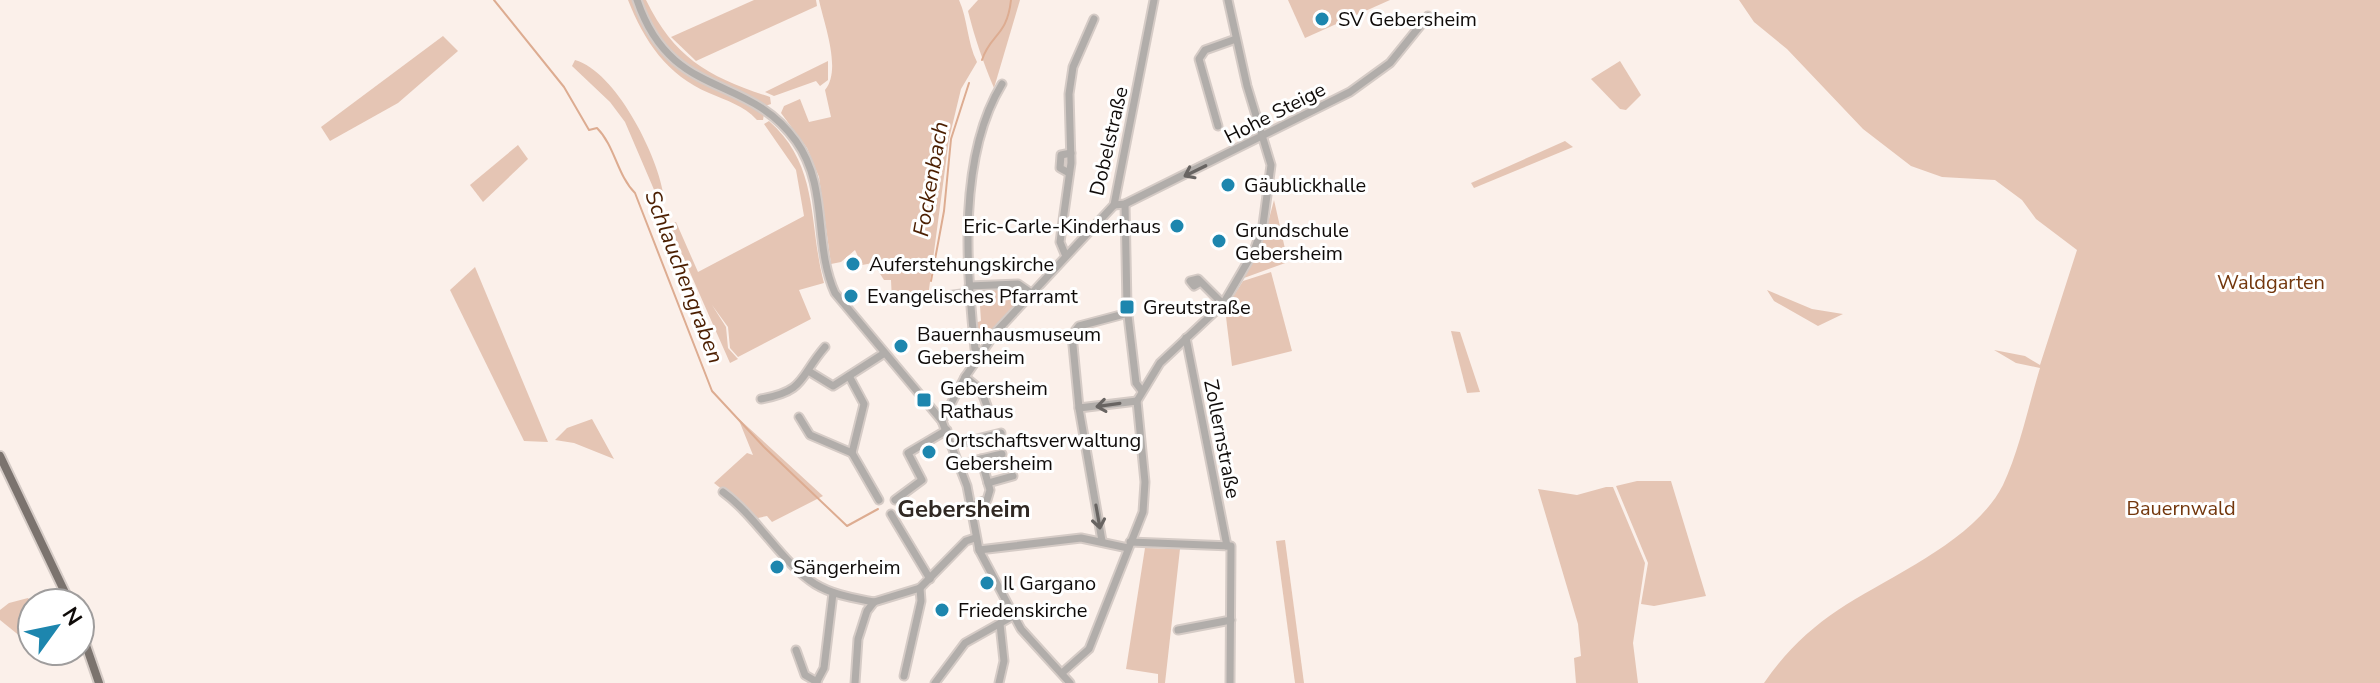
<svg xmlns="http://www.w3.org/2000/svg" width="2380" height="683" viewBox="0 0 2380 683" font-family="'Nunito Sans',sans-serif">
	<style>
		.green { fill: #e5c5b4 }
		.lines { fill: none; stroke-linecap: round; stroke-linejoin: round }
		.stream { stroke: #ddac91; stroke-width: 2 }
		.minor-casing { stroke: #d5cbc6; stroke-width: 11 }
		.major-casing { stroke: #d5cbc6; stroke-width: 12 }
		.minor { stroke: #b1adaa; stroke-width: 7 }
		.major { stroke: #7b736e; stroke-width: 8 }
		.oneway { stroke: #686462 }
		.poi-dot { fill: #1d86ae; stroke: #fff; stroke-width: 3 }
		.labels { text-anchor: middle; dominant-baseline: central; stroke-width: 6; stroke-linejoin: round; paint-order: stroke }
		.poi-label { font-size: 20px; fill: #0f0b09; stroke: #fff; text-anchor: start }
		.street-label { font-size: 20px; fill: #0f0b09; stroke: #fff }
		.park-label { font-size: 20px; fill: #73370d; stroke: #fff }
		.water-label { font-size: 22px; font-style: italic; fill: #4b1e00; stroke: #fff }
		.quarter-label { font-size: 24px; font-weight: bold; fill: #302823; stroke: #fff }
	</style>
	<rect width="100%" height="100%" fill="#fbf0ea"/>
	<g class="green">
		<path d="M628 0H634C661 75 697 76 759 109L764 114 763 120H757C743 105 727 101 709 93 667 75 644 41 628 0Z"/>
		<path d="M641 0H646C675 59 709 77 770 97L771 104 765 106C709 77 665 66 641 0Z"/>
		<path d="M754 0H816L817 6 696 61 671 37Z"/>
		<path d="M819 0H959C968 20 967 42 977 62L961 89 949 139 928 297 892 302 891 280H884L873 263 862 265 855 250 841 262 831 264 819 177 807 148 781 113 784 106 800 99 809 122 831 117 825 90C842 70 824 24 819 0Z"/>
		<path d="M978 0H1020L994 88C983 62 975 39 968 11Z"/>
		<path d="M1288 0H1390L1305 38Z"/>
		<path d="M1739 0H2380V683H1764C1783 655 1809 629 1838 610 1889 576 1974 542 2003 485 2019 452 2029 404 2040 368L2016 363 1994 350 2025 356 2040 365 2077 250 2036 219 2022 200 1995 180 1942 177 1911 166 1863 129 1787 49 1754 22Z"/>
		<path d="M443 36 458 51 398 103 330 141 321 127Z"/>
		<path d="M575 60C616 72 656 153 663 192L658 199 625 122 610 102 572 66Z"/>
		<path d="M828 61V80L820 86 816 81 774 96 765 92Z"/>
		<path d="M1620 61 1641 95 1626 110 1620 109 1591 79Z"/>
		<path d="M769 121C820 166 808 223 824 283L799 290 811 319 738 357 730 348 728 327 712 305 726 327 728 348 738 359 730 363 669 225 676 222 698 272 804 216 796 170 764 124Z"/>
		<path d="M1565 141 1573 147 1474 188 1471 183Z"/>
		<path d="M518 145 528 159 483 202 470 185Z"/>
		<path d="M1274 200 1288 262 1244 278 1264 238Z"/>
		<path d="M475 267 548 442 524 441 450 290Z"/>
		<path d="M1271 272 1292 351 1232 366 1225 309 1243 281Z"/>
		<path d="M1017 289 1022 295 1020 300 983 341 978 337 975 323 981 321 979 291Z"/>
		<path d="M1767 290 1812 309 1843 314 1818 326 1774 301Z"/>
		<path d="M1451 331 1460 332 1480 392 1467 393Z"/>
		<path d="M738 418 823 496 772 522 767 516 758 518 714 483 747 453 753 455Z"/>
		<path d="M592 419 614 459 574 443 555 440 567 428Z"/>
		<path d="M1637 481H1671L1706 596 1654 606 1641 604 1648 563 1616 486Z"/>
		<path d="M1606 487H1613L1645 563 1633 643 1638 683H1576L1574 658 1581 656 1578 624 1538 489 1577 495Z"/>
		<path d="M1285 540 1304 683H1295L1276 541Z"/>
		<path d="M1145 548 1180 549 1165 683H1158V674L1126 669Z"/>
		<path d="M28 598 32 603 31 645 0 620V610L9 603Z"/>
	</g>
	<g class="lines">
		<g class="stream">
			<path d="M494 0 564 87 589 130 597 128C615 146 617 175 635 193L712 391 764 447 847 526 878 509"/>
			<path d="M982 60C990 34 1007 37 1011 0"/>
			<path d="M931 281 944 211 951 139 969 83"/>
		</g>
		<defs>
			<g id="minor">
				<path d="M637 0C671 101 747 72 796 141 829 187 813 245 835 293L942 421 967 486 979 550 1021 629 1070 683"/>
				<path d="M1218 126 1199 59 1205 50 1236 39"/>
				<path d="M1069 173 1060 168 1061 155 1071 153"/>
				<path d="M1125 204 1127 307 1136 383 1142 391"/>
				<path d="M1114 205 1125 204 1350 92 1390 63 1428 16"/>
				<path d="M1065 254 1060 242 1071 163 1069 94 1073 67 1094 19"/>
				<path d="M1201 282 1194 286 1190 281 1198 279 1223 304"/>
				<path d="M969 286 1018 284 1031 293"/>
				<path d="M931 298 969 293"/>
				<path d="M1186 338 1227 546"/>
				<path d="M980 353 975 349C966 268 958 156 1002 84"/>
				<path d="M810 372 833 386 883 354"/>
				<path d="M849 376 864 404 852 453"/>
				<path d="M965 377 981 390 990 414"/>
				<path d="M761 399C806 391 799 377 825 347"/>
				<path d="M1079 408 1137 401"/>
				<path d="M799 417 810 435 852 453 879 500"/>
				<path d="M942 421 965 377 996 332 1114 205 1154 0"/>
				<path d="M953 445 1001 433"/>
				<path d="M981 459 1002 454"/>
				<path d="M960 465 981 459 990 490 987 500 971 506"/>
				<path d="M988 483 1013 476"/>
				<path d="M723 492C757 517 783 564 815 584 833 595 854 598 874 602"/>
				<path d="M895 500 922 480 908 453 947 430"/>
				<path d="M891 514 930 579"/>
				<path d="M1102 541 1079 408 1072 335 1079 326 1128 313"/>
				<path d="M1130 542 1231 546 1230 683"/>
				<path d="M979 550 1081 538 1128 548"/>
				<path d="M1178 630 1231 620"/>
				<path d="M796 650 805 675 817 682"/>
				<path d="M1062 673 1089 649 1143 512 1145 482 1137 401 1160 363 1223 304 1254 251 1263 225 1271 165 1247 86 1228 0"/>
				<path d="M904 676 921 601 920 588"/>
				<path d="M816 683 824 668 833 593"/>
				<path d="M855 683 858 639 867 611 874 602 920 588 966 541 975 538"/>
				<path d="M935 683 965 643 1013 616"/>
				<path d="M999 683 1004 661 1000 624"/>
			</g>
			<g id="major">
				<path d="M0 456 70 603"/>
				<path d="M80 628 99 683"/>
			</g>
		</defs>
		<use href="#minor" class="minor-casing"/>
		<use href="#major" class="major-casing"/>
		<use href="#minor" class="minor"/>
		<use href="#major" class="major"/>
	</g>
	<defs><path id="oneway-shaft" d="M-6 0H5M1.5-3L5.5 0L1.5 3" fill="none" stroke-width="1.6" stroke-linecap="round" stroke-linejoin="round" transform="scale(2)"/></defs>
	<g class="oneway">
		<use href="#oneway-shaft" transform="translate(1195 171) rotate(154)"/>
		<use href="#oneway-shaft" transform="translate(1108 405) rotate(172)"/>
		<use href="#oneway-shaft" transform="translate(1098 517) rotate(80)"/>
	</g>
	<g class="poi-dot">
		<circle cx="1322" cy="19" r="8"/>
		<circle cx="1228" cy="185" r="8"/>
		<circle cx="1177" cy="226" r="8"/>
		<circle cx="1219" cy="241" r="8"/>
		<circle cx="853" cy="264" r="8"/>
		<circle cx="851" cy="296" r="8"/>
		<rect x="1119" y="299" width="16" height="16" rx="4"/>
		<circle cx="901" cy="346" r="8"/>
		<rect x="916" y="392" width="16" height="16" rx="4"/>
		<circle cx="929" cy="452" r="8"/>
		<circle cx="777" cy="567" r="8"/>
		<circle cx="987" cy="583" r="8"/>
		<circle cx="942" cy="610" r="8"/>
	</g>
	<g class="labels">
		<g class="poi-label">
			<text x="1338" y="19">SV Gebersheim</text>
			<text x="1244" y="185">Gäublickhalle</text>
			<text x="1161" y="226" text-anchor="end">Eric-Carle-Kinderhaus</text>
			<text x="1235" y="230">Grundschule<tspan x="1235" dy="23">Gebersheim</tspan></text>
			<text x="869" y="264">Auferstehungskirche</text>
			<text x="867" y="296">Evangelisches Pfarramt</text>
			<text x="1143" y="307">Greutstraße</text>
			<text x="917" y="334">Bauernhausmuseum<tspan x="917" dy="23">Gebersheim</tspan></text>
			<text x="940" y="388">Gebersheim<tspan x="940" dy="23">Rathaus</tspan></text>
			<text x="945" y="440">Ortschaftsverwaltung<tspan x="945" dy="23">Gebersheim</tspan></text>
			<text x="793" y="567">Sängerheim</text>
			<text x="1003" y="583">Il Gargano</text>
			<text x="958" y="610">Friedenskirche</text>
		</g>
		<g class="street-label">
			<text transform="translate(1275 113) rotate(-27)">Hohe Steige</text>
			<text transform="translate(1109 141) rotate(-77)">Dobelstraße</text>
			<text transform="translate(1222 439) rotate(79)">Zollernstraße</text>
		</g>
		<g class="park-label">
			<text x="2271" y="282">Waldgarten</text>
			<text x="2181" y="508">Bauernwald</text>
		</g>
		<g class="water-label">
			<text transform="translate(931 179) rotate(-80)">Fockenbach</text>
			<text transform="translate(684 277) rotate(69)">Schlauchengraben</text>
		</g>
		<g class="quarter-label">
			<text x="964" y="509">Gebersheim</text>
		</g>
	</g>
	<g transform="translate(56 627) rotate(57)"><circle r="38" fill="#ffffff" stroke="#9f9d9d" stroke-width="2"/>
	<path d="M0-6L14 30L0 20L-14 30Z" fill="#1d86ae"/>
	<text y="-12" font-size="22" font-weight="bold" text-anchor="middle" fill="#0f0b09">N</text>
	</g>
</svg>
